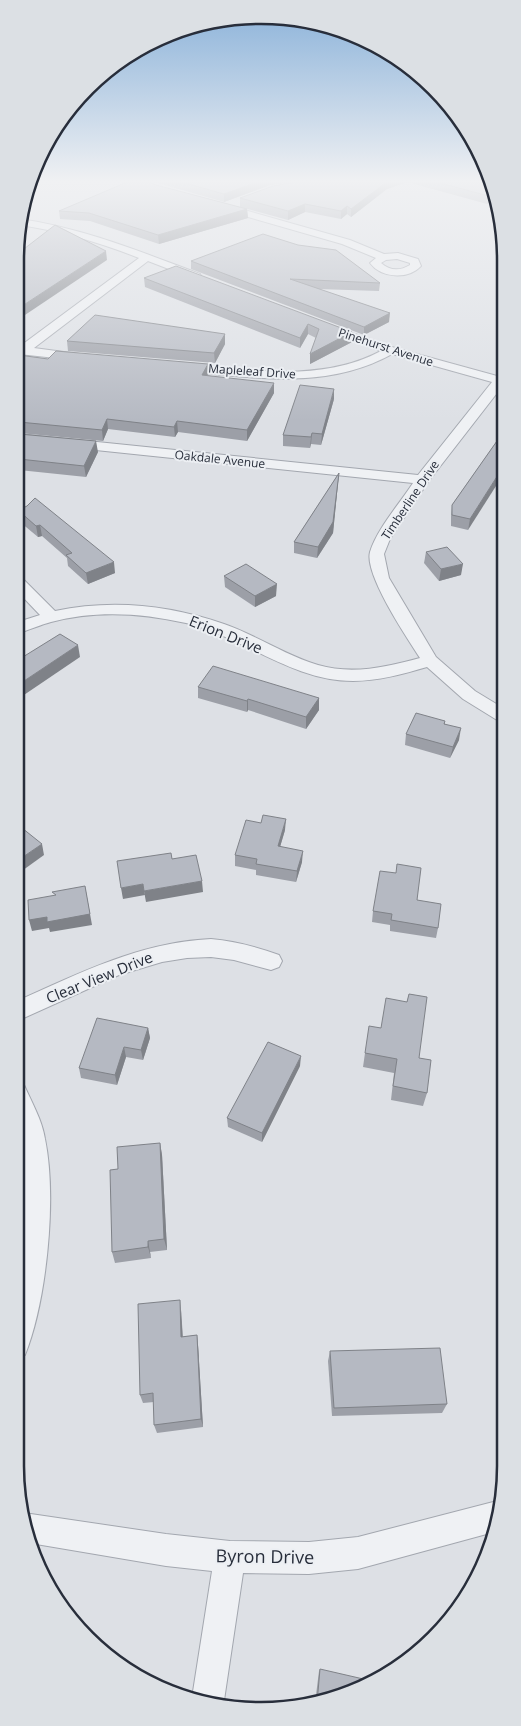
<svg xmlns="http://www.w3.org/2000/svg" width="521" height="1726" viewBox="0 0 521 1726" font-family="'Open Sans',sans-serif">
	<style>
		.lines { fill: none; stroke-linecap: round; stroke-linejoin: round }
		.minor-casing { stroke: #a3a7af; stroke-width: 2 }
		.minor { fill: #eff1f4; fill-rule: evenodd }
		.wall { fill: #9c9fa7 }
		.shaded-wall { fill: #7f8288 }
		.building { fill: #b5b9c2; stroke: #7f8288 }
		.labels { text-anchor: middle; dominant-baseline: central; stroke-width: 4; stroke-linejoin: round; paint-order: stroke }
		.far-street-label { font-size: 12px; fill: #282e3b; stroke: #eceff3 }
		.street-label { font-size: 15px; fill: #282e3b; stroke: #eceff3 }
		.near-street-label { font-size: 18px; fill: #282e3b; stroke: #eceff3 }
		.rim { fill: none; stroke: #282e3b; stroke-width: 2.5 }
	</style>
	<rect width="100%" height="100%" fill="#dde0e5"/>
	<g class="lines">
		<defs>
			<g id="minor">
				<path d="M223 204 350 240 384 254 398 253 418 259 421 266C408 280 381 278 370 263L376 258 342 244 220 209 218 207ZM397 259 410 263V265C400 271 390 271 381 263L386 260Z"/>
				<path d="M20 219C83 228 141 252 200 274L201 276 200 278H192L148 261 34 348 79 354 85 358 83 361 19 354V347L139 258C101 243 61 231 20 225Z"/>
				<path d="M326 324 395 348 497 376 504 371V384L428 482 390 539 384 554 389 578 436 657 475 691 503 708V722L497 720 463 699 427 667C403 674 378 681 353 681 292 681 243 637 186 623 142 613 95 610 51 622 40 625 29 630 18 633V622L40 615 18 592V577L23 579 55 611C112 599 169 605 224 624 256 635 285 655 318 665 352 675 387 667 420 658 407 638 364 574 370 552 377 529 400 503 413 483L19 442V434L418 475 492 382 392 354C325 391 253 377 180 371L174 367 180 363C247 369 319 384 381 351L322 329 320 327 322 325Z"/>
				<path d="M211 939C234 941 257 947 279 955L282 961 279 967 271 970 234 960 211 957 187 958 162 962 119 975 17 1021V1001C80 973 141 942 211 939Z"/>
				<path d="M16 1082 24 1085C32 1103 42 1120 45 1139 57 1197 47 1300 25 1355L15 1359 16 1282 22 1245 25 1194 22 1144 16 1122Z"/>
				<path d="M501 1500V1514L494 1532 358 1569 309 1574 243 1573 223 1707 192 1698 212 1571 166 1566 30 1543 24 1513 166 1534 230 1541 309 1542 358 1537Z"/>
			</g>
		</defs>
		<use href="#minor" class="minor-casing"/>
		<use href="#minor" class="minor"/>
	</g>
	<g class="wall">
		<path d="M151 180H302L270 185 224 202 151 181Z"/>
		<path d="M307 180H491L498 207 407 182 387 189 351 217 347 214 341 219 305 212 288 220 240 207V198Z"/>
		<path d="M156 185 247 209 248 218 159 244 90 221 60 219 59 211Z"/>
		<path d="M191 261 380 283 379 291 318 289 389 322 364 335 191 269Z"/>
		<path d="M144 278 352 332V342L310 364 316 338 308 334 300 348 145 287Z"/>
		<path d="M225 334V344L215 363 68 351 67 341Z"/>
		<path d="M19 355 48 359 208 364V374L207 375 274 393 247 441 178 432 175 437 108 429 103 441 19 433Z"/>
		<path d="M334 399 321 445 311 444 310 448 283 446V435Z"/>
		<path d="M504 431 468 530 451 526V516L452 505Z"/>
		<path d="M19 434 98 452 86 477 19 470Z"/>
		<path d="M339 473 333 533 317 558 294 553V542Z"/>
		<path d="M19 510 115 573 88 584 68 566 67 558 42 536 38 537 20 522Z"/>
		<path d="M426 552 461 575 439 581 424 563Z"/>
		<path d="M224 576 276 596 255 607 225 587Z"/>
		<path d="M198 687 319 698V710L306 729 248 710 247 712 198 698Z"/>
		<path d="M445 721V724L459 740 450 758 405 745 406 734Z"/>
		<path d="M285 830 280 847 302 862 296 882 256 875V870L235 866V855Z"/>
		<path d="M417 900 438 928 436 938 390 931V925L372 922 373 911Z"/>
		<path d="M409 994 419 1058 427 1093 423 1106 391 1100 394 1073 363 1067 365 1053 381 1028 407 1002Z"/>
		<path d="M148 1028 150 1038 143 1060 126 1057 117 1085 81 1078 79 1068Z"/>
		<path d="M300 1066 262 1142 228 1127 227 1118Z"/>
		<path d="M160 1143 162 1155 167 1250 150 1252 151 1258 115 1263 112 1252 118 1169Z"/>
		<path d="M181 1310 183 1337 197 1335 198 1345 203 1427 157 1433 154 1425V1402L143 1403 140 1395Z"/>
		<path d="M330 1351 447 1404 442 1413 332 1416 328 1361Z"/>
		<path d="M320 1669 324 1703H315L319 1671Z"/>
	</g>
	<g class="shaded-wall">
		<path d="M263 180H302L270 185 224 202V194Z"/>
		<path d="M393 180H407V182L387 189 351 217V209L388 181Z"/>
		<path d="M305 204V212L288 220V211Z"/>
		<path d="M347 206V214L341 219V211Z"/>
		<path d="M247 209 248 218 159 244 158 235Z"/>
		<path d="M106 251 107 260 19 319V308Z"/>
		<path d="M390 313 389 322 364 335V327Z"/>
		<path d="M308 324V334L300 348V338Z"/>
		<path d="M352 332V342L310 364V354Z"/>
		<path d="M225 334V344L215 363 214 353Z"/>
		<path d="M208 364V374L202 385V375Z"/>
		<path d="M274 383V393L247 441V430Z"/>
		<path d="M334 389V399L321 445 322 434Z"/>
		<path d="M107 419 108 429 103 441 102 430Z"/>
		<path d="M177 421 178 432 175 437 174 427Z"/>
		<path d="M312 433 311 444 310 448 311 437Z"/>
		<path d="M96 441 98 452 86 477 84 466Z"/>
		<path d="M503 467V475L468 530 470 519Z"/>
		<path d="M339 473 333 533 317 558 318 547Z"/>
		<path d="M40 525 42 536 38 537 36 526Z"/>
		<path d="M114 562 115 573 88 584 86 573Z"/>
		<path d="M463 564 461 575 439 581 441 569Z"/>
		<path d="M277 584 276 596 255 607V596Z"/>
		<path d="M78 645 80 657 18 699V685Z"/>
		<path d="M319 698V710L306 729V717Z"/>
		<path d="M248 699V710L247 712V701Z"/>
		<path d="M461 728 459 740 450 758 453 747Z"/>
		<path d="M18 742 21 753 18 760Z"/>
		<path d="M286 819 285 830 277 857 278 846Z"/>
		<path d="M42 844 44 855 19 873 17 866V861Z"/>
		<path d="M303 851 302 862 296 882 297 871Z"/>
		<path d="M202 881 203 892 146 902 144 891Z"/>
		<path d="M143 884 145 895 123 899 121 888Z"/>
		<path d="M85 886 92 925 50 932 49 928 32 931 29 920Z"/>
		<path d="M148 1028 150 1038 143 1060 141 1050Z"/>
		<path d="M124 1047 126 1057 117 1085 115 1075Z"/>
		<path d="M301 1056 300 1066 262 1142V1133Z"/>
		<path d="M160 1143 162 1155 167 1250 164 1239Z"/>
		<path d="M148 1241 150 1252 151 1258 148 1247Z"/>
		<path d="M180 1300 181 1310 183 1346 181 1337Z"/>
		<path d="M197 1335 198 1345 203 1427 201 1419Z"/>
	</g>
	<g class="building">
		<path d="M132 180H145L156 185 247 209 158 235 89 213 59 211Z"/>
		<path d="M174 180H263L224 194Z"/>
		<path d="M307 180H393L388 181 351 209 347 206 341 211 305 204 288 211 240 198 273 186Z"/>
		<path d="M429 180H491L496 198Z"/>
		<path d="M55 225 106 251 19 308 20 252Z"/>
		<path d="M263 234 298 245 336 250 380 283 290 279 390 313 364 327 191 261Z"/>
		<path d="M176 266 352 332 310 354 319 329 308 324 300 338 144 278Z"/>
		<path d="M95 315 225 334 214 353 67 341Z"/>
		<path d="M56 351 208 364 202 375 274 383 247 430 177 421 174 427 107 419 102 430 19 422V355L48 359Z"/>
		<path d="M300 385 334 389 322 434 312 433 311 437 283 435Z"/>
		<path d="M504 431 503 467 470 519 452 515V505Z"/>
		<path d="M19 434 96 441 84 466 19 459Z"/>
		<path d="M339 473 333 522 318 547 294 542Z"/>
		<path d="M35 498 114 562 86 573 66 555 72 553 40 525 36 526 19 511V510L27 506Z"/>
		<path d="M447 547 463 564 441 569 426 552Z"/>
		<path d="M246 564 277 584 255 596 224 576Z"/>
		<path d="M60 634 78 645 18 685V660Z"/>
		<path d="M213 666 319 698 306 717 248 699 247 701 198 687Z"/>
		<path d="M416 713 445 721 444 724 461 728 453 747 406 734Z"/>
		<path d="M263 815 286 819 278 846 303 851 297 871 256 864 257 859 235 855 246 820 261 823Z"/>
		<path d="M17 824 42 844 17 861Z"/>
		<path d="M171 853 172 859 196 855 202 881 144 891 143 884 121 888 117 861Z"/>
		<path d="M397 864 421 868 417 900 441 904 438 928 391 920 392 914 373 911 380 871 396 873Z"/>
		<path d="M85 886 90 914 47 922V917L29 920 28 900 56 895 52 892Z"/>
		<path d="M409 994 427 997 419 1058 431 1060 427 1093 393 1086 397 1059 365 1053 369 1026 381 1028 386 998 407 1002Z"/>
		<path d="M97 1018 148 1028 141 1050 124 1047 115 1075 79 1068Z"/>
		<path d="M268 1042 301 1056 262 1133 227 1118Z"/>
		<path d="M160 1143 164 1239 148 1241V1247L112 1252 110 1170 118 1169 117 1147Z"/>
		<path d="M180 1300 181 1337 197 1335 201 1419 154 1425 153 1393 140 1395 138 1304Z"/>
		<path d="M440 1348 447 1404 334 1408 330 1351Z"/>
		<path d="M320 1669 372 1681 324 1703H317Z"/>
	</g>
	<linearGradient id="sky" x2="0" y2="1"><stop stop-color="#89b1d9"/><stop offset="0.43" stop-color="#f0f1f3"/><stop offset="1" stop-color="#f0f1f3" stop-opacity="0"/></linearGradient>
	<rect width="521" height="421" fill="url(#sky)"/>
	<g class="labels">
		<g class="far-street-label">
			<text transform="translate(386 347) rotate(18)">Pinehurst Avenue</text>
			<text transform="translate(252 371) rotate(4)">Mapleleaf Drive</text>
			<text transform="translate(220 459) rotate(6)">Oakdale Avenue</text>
			<text transform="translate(410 500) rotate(-56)">Timberline Drive</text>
		</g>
		<g class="street-label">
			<text transform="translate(226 634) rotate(22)">Erion Drive</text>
			<text transform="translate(99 977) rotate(-22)">Clear View Drive</text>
		</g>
		<g class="near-street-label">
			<text transform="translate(265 1556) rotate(1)">Byron Drive</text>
		</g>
	</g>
	<path d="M0 0H521V1726H0ZM260 24H261A236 236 0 0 1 497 260V1466A236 236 0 0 1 261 1702H260A236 236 0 0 1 24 1466V260A236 236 0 0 1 260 24Z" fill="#dce0e4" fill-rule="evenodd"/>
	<path class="rim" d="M260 24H261A236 236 0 0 1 497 260V1466A236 236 0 0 1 261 1702H260A236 236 0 0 1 24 1466V260A236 236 0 0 1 260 24Z"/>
</svg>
